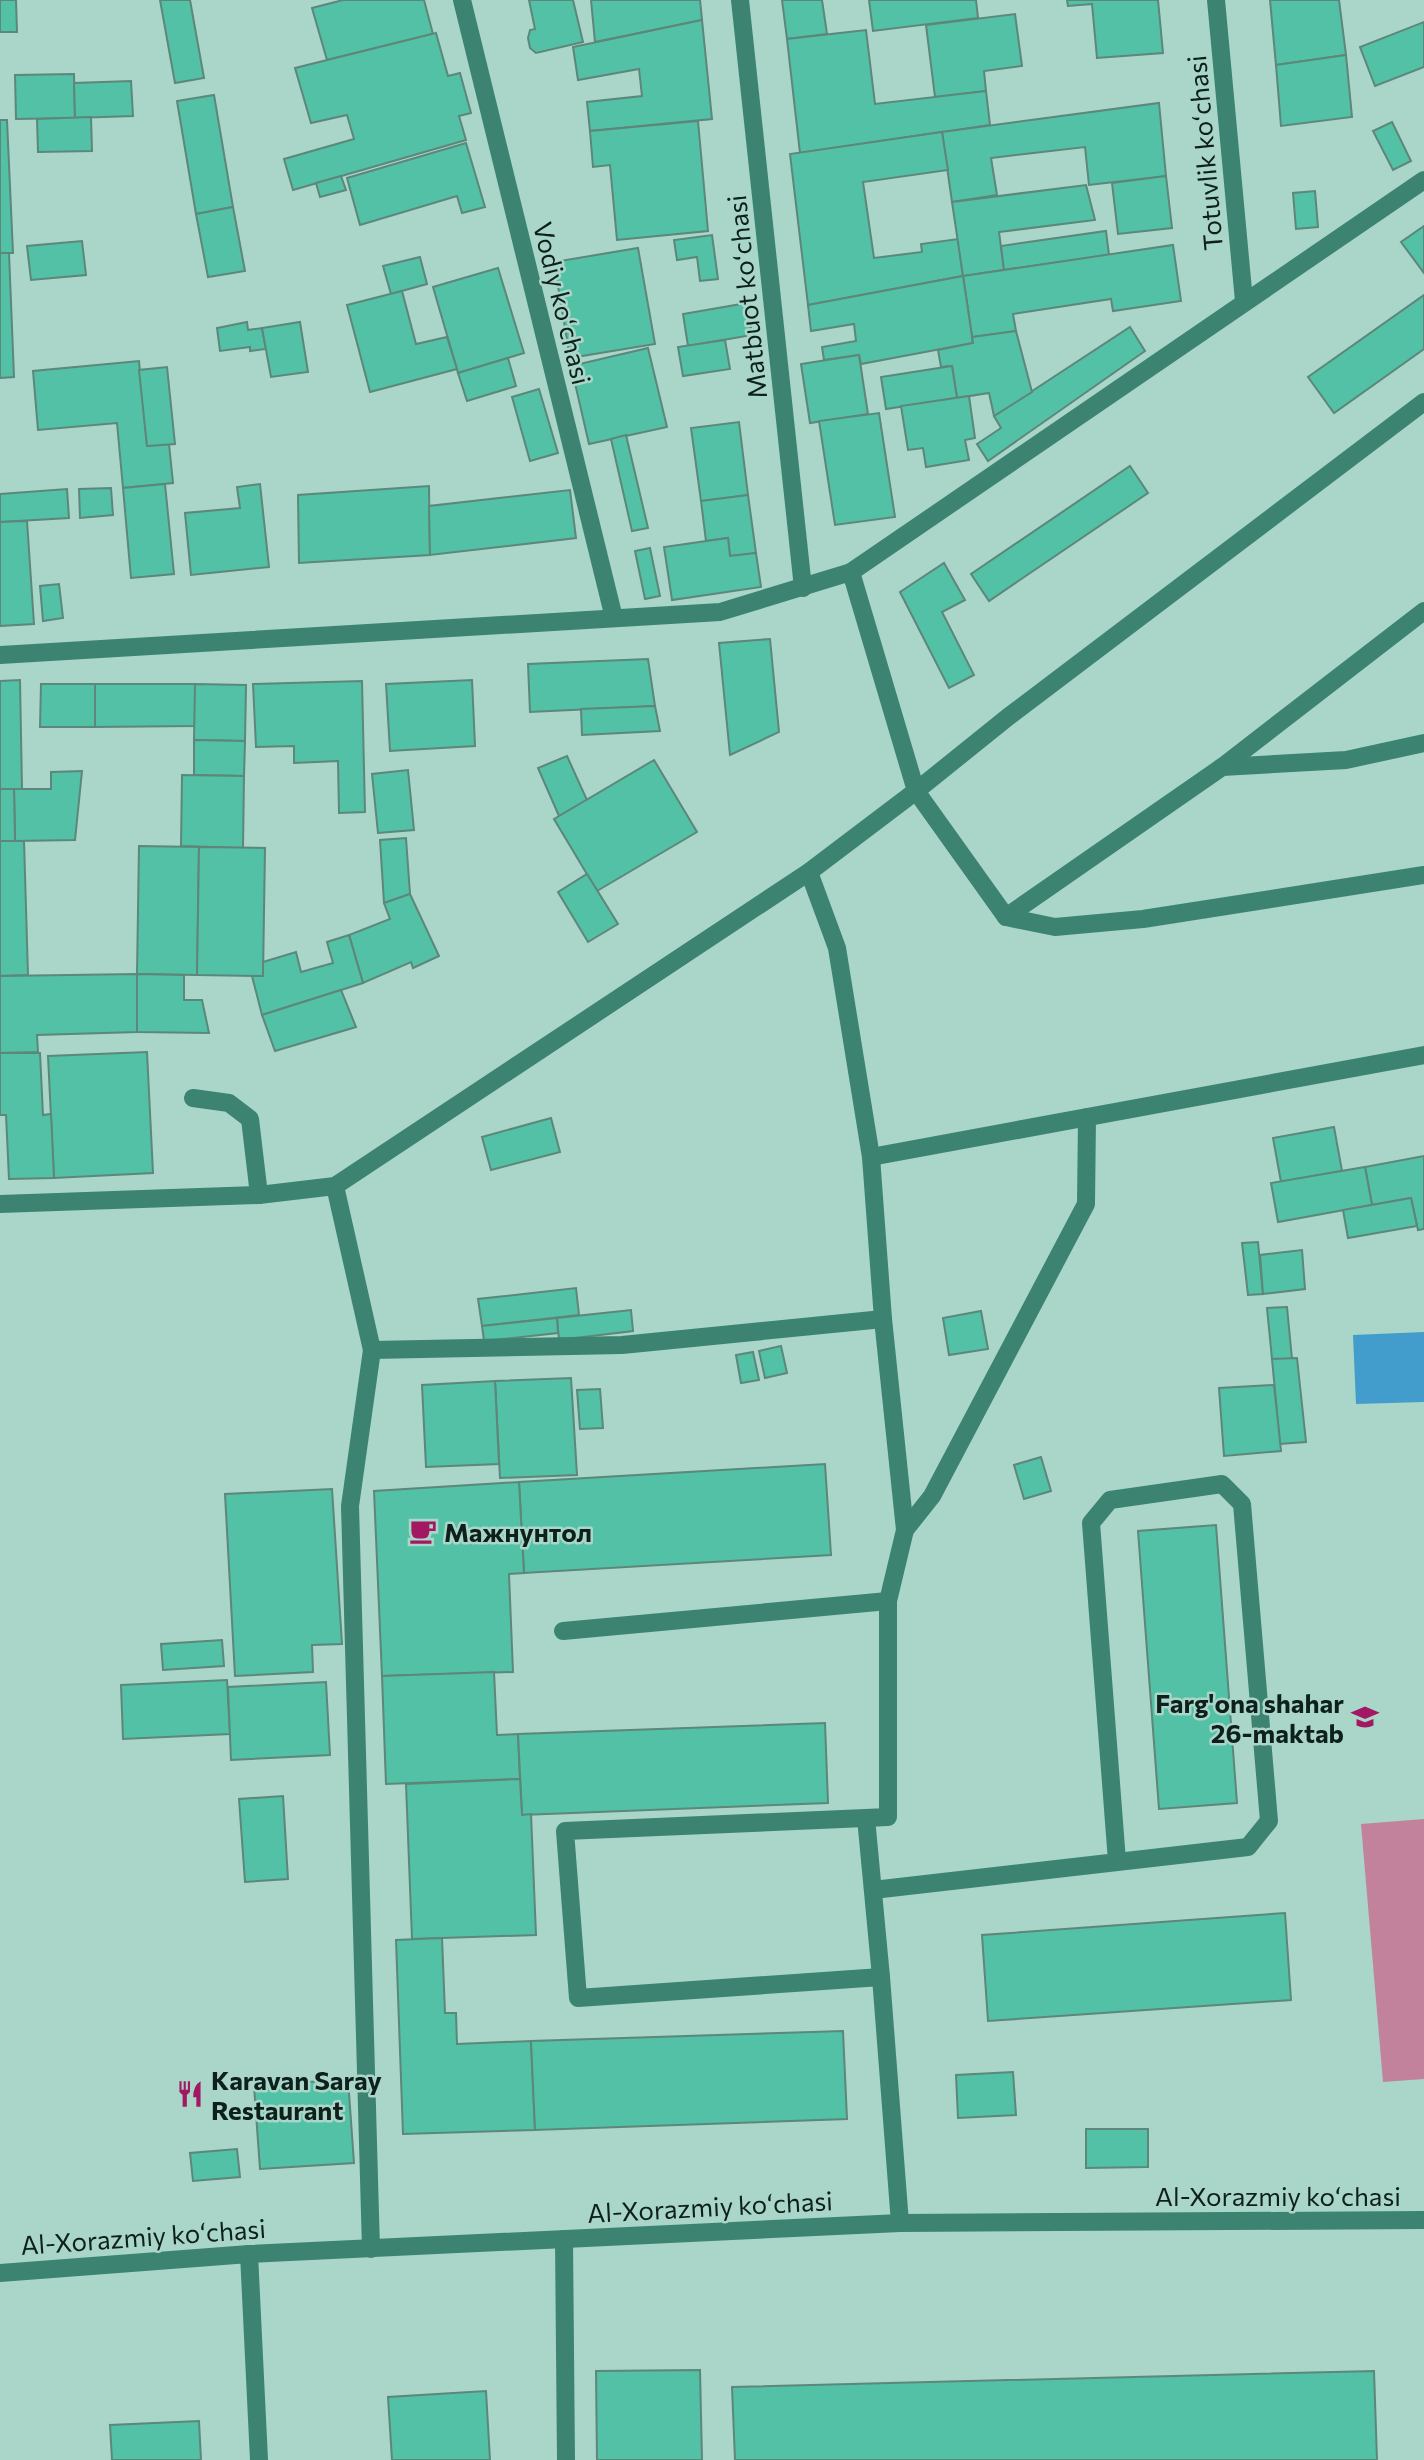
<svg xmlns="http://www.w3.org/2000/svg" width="1424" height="2460" viewBox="0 0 1424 2460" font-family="Commissioner,sans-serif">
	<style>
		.green { fill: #c3829c }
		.water { fill: #439dcc }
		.building { fill: #53c1a6; stroke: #5c877a; stroke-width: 2 }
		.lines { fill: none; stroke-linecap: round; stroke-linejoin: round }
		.minor { stroke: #3d8371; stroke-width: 18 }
		.labels { text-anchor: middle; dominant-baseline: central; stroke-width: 5; stroke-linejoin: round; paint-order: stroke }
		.street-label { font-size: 26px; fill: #0e201b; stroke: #a9d6c8 }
		.poi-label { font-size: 26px; font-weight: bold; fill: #0e201b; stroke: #a9d6c8; text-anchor: start }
	</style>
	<rect width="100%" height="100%" fill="#a9d6c8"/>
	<path class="green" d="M1424 1819V2079L1383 2082 1361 1824Z"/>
	<path class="water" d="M1424 1332V1402L1356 1404 1353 1335Z"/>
	<g class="building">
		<path d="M0 0H16L17 32H0Z"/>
		<path d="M160 0H190L204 78 175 83Z"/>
		<path d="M343 0H424L433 34 327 60 312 8Z"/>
		<path d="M529 0H573L583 42 536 53 530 48 528 38 530 30 535 29Z"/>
		<path d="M591 0H700L702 20 595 42Z"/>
		<path d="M782 0H822L827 34 787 39Z"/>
		<path d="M869 0H976L978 18 873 31Z"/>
		<path d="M1067 0H1158L1163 53 1097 58 1092 4 1068 6Z"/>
		<path d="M1270 0H1339L1346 55 1276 65Z"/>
		<path d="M1015 14 1022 66 984 71 986 91 935 97 926 25Z"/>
		<path d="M702 20 712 119 590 131 587 102 642 96 639 69 578 80 573 47Z"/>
		<path d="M1424 22V67L1375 86 1360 47Z"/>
		<path d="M866 30 875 104 986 91 990 125 800 153 787 39Z"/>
		<path d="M436 33 448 76 460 73 471 113 459 116 466 140 293 190 284 159 354 139 347 115 311 123 295 68Z"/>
		<path d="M1346 55 1352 117 1281 126 1276 65Z"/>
		<path d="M74 74 75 118 16 119 15 75Z"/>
		<path d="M131 81 133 116 75 118 74 83Z"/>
		<path d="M214 95 233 207 196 214 177 101Z"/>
		<path d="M1159 103 1166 176 1089 185 1085 147 991 158 997 195 952 202 942 132Z"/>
		<path d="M91 117 92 151 38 152 37 119Z"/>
		<path d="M0 120H7L13 253H0Z"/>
		<path d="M698 121 708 231 617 240 610 165 593 167 590 131Z"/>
		<path d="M1392 122 1411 161 1393 170 1373 131Z"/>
		<path d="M942 132 948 170 863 182 874 258 922 252 921 244 958 239 963 276 808 305 790 154Z"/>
		<path d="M466 143 485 207 462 213 457 196 360 225 347 178Z"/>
		<path d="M341 176 346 190 320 197 316 183Z"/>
		<path d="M1166 176 1172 228 1118 234 1112 183Z"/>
		<path d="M1086 185 1095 220 999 232 1004 270 963 276 952 202Z"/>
		<path d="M1315 191 1318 227 1296 229 1293 193Z"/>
		<path d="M233 207 245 271 208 277 196 214Z"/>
		<path d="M1424 226V273L1401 242Z"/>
		<path d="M1106 231 1109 255 1004 270 1001 246Z"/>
		<path d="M712 235 718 279 700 281 697 257 677 260 674 240Z"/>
		<path d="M82 241 86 275 31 280 27 246Z"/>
		<path d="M1173 245 1181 301 1113 311 1111 299 1013 314 1016 331 972 337 963 276Z"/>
		<path d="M638 248 655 344 570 358 554 262Z"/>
		<path d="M0 253H9L14 377 0 378Z"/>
		<path d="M420 257 427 284 391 294 383 266Z"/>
		<path d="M498 268 524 353 458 373 433 287Z"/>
		<path d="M963 276 973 343 861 364 859 355 824 360 822 347 856 341 854 324 811 331 808 305Z"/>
		<path d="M402 291 416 344 447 337 457 369 370 392 347 305Z"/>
		<path d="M1424 295V349L1334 413 1308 377Z"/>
		<path d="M747 303 752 335 688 346 683 314Z"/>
		<path d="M247 322 248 330 262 328 266 349 250 351V347L220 351 217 328Z"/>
		<path d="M300 322 308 372 271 377 262 328Z"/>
		<path d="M1130 327 1145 351 988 461 977 444 1001 428 994 416Z"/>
		<path d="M1016 331 1032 392 994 416 989 393 957 398 952 366 941 367 938 350 973 343 972 337Z"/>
		<path d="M725 340 730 369 683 376 678 347Z"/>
		<path d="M648 348 667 427 589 444 571 366Z"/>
		<path d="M859 355 868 414 810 423 801 364Z"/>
		<path d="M508 358 516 386 467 401 458 373Z"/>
		<path d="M139 361 147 446 169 444 173 483 123 488 117 423 38 430 33 371Z"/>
		<path d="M952 366 957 398 886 409 881 377Z"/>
		<path d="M167 367 175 444 147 446 139 370Z"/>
		<path d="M539 389 558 453 530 461 512 397Z"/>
		<path d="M969 396 975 438 965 440 969 460 926 467 923 448 908 450 901 406Z"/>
		<path d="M879 413 895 517 835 525 819 421Z"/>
		<path d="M739 422 748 495 701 501 691 428Z"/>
		<path d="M626 435 648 528 632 531 611 439Z"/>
		<path d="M1130 466 1148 493 989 601 971 574Z"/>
		<path d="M165 484 174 574 131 578 123 488Z"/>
		<path d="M260 484 269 567 191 575 185 513 240 508 237 487Z"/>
		<path d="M429 486 430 555 299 563 298 495Z"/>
		<path d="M111 488 113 515 80 518 79 489Z"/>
		<path d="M67 489 69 518 0 522V494Z"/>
		<path d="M570 490 576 538 430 555 429 506Z"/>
		<path d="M748 495 756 553 730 556 728 538 706 541 701 501Z"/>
		<path d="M27 521 34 624 0 626V522Z"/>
		<path d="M728 538 730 556 756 553 761 587 672 600 664 547Z"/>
		<path d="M650 548 660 596 645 599 635 551Z"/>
		<path d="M944 563 965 600 942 612 974 675 949 688 900 592Z"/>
		<path d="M59 584 63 618 43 621 40 586Z"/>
		<path d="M770 639 779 732 730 755 719 643Z"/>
		<path d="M648 659 655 706 530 712 528 664Z"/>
		<path d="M20 680 22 789H0V681Z"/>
		<path d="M472 680 475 746 390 751 386 684Z"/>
		<path d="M362 681 365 812 339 813 338 761 294 763V746L256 747 253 684Z"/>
		<path d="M41 684H95V727H40Z"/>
		<path d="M95 684H195V726L95 727Z"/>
		<path d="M195 684 246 685 245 741 194 740Z"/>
		<path d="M655 706 660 731 582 735 581 709Z"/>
		<path d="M194 740 245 741 244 776 194 775Z"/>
		<path d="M567 756 587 800 559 816 538 768Z"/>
		<path d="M654 760 697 832 597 891 554 819Z"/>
		<path d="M408 770 414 830 378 833 372 774Z"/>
		<path d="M82 771 75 840 15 841 14 789H51V772Z"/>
		<path d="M182 775 244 776 243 848 181 846Z"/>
		<path d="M0 789H14L15 841H0Z"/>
		<path d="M406 838 410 894 384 903 380 840Z"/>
		<path d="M0 841H24L28 975 0 976Z"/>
		<path d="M139 846 199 847 197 975 137 974Z"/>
		<path d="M199 847 265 848 263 976 197 975Z"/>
		<path d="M587 874 618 924 588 942 558 892Z"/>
		<path d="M410 894 439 956 413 968 411 962 363 983 349 935 390 919 384 903Z"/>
		<path d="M349 935 363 983 262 1015 252 976H263V962L296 952 301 972 333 963 327 942Z"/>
		<path d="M137 974V1032L37 1035 38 1052 0 1053V976Z"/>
		<path d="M137 974 184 975V1000H202L209 1033 137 1032Z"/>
		<path d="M341 990 356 1027 275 1051 262 1015Z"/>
		<path d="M147 1052 153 1173 54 1178 48 1056Z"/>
		<path d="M0 1053H40L43 1115 51 1114 54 1178 9 1179 6 1115H0Z"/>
		<path d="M551 1118 560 1152 491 1170 482 1137Z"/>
		<path d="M1334 1127 1342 1171 1281 1182 1273 1138Z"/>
		<path d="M1424 1156V1229L1418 1230 1411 1198 1372 1205 1365 1167Z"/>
		<path d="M1365 1167 1372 1205 1278 1222 1271 1183Z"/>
		<path d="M1411 1198 1417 1226 1348 1238 1343 1210Z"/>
		<path d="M1258 1242 1263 1294 1248 1295 1242 1243Z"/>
		<path d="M1302 1250 1305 1289 1263 1294 1260 1255Z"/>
		<path d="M576 1288 579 1315 482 1326 478 1299Z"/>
		<path d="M1287 1307 1292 1359H1272L1267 1308Z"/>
		<path d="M631 1310 633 1331 559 1340 557 1318Z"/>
		<path d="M981 1311 988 1349 949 1355 943 1318Z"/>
		<path d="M557 1318 558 1333 484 1341 482 1326Z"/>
		<path d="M781 1346 787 1373 765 1378 759 1351Z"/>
		<path d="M753 1352 759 1380 741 1383 736 1355Z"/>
		<path d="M1297 1358 1306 1442 1280 1444 1272 1359Z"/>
		<path d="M571 1378 577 1475 500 1478 495 1381Z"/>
		<path d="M495 1381 499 1464 426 1467 422 1385Z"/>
		<path d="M1274 1385 1281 1451 1224 1456 1219 1388Z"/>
		<path d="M600 1389 603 1428 580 1429 577 1390Z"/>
		<path d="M1041 1457 1051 1491 1024 1499 1014 1465Z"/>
		<path d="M825 1464 831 1555 524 1573 519 1482Z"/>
		<path d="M519 1482 524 1573 509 1574 513 1672 382 1676 374 1491Z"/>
		<path d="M332 1489 342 1644 312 1645 313 1672 235 1676 225 1494Z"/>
		<path d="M1216 1525 1237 1803 1159 1809 1138 1531Z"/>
		<path d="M222 1640 224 1666 163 1670 161 1644Z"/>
		<path d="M494 1672 497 1735 518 1734 520 1779 386 1784 382 1676Z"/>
		<path d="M227 1680 230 1734 123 1739 121 1685Z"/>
		<path d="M326 1682 330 1755 231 1760 228 1687Z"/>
		<path d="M825 1723 828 1803 522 1815 518 1734Z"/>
		<path d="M520 1779 522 1815 531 1814 536 1935 412 1939 406 1784Z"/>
		<path d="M283 1796 288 1879 245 1882 239 1799Z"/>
		<path d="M1285 1913 1291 2000 988 2021 982 1935Z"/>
		<path d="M442 1938 445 2013H456L457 2044 531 2041 535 2130 403 2134 396 1940Z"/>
		<path d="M843 2031 847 2119 535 2130 531 2041Z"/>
		<path d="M1013 2072 1016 2115 958 2118 956 2075Z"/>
		<path d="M348 2079 354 2163 260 2169 254 2086Z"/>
		<path d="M1086 2129H1148V2167L1086 2168Z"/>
		<path d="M237 2149 240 2177 193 2181 190 2153Z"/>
		<path d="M700 2370 702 2460H597L596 2371Z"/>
		<path d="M1374 2371 1377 2460H735L732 2387Z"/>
		<path d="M486 2391 490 2460H392L388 2397Z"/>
		<path d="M199 2421 201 2460H112L110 2425Z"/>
	</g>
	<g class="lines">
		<g class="minor">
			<path d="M462 0 614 618"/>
			<path d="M740 0 803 588"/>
			<path d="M1216 0 1244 301"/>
			<path d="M1424 402 1008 717 916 791 1006 917 1055 927 1143 919 1424 875"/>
			<path d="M851 572 1424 180"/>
			<path d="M0 655 720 612 851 572 916 791 809 872 335 1186 259 1195 0 1204"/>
			<path d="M1222 767 1346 760 1424 743"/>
			<path d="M809 872 837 948 871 1157 883 1319 905 1530 888 1601V1817L565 1831 578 1998 881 1977 900 2223"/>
			<path d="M1006 917 1222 767 1424 611"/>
			<path d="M193 1098 229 1103 250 1119 259 1195"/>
			<path d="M871 1157 1424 1055"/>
			<path d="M335 1186 372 1350 622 1345 883 1319"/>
			<path d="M905 1530 932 1496 1086 1204 1087 1117"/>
			<path d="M563 1631 888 1601"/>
			<path d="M866 1818 881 1977"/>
			<path d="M873 1890 1248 1847 1269 1821 1242 1504 1222 1484 1110 1500 1091 1523 1117 1861"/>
			<path d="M564 2239 566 2460"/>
			<path d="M371 2249 350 1506 372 1350"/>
			<path d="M249 2254 259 2460"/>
			<path d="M0 2273 249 2254 900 2223 1424 2220"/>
		</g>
	</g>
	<defs>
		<symbol id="cafe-bare" viewBox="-9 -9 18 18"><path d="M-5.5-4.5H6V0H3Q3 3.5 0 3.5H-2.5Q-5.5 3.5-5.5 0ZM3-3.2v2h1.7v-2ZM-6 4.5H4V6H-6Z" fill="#a21863" stroke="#a9d6c8" stroke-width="2.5" paint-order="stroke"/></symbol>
		<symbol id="school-bare" viewBox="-9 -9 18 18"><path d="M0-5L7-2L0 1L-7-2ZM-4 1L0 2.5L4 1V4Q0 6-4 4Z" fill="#a21863" stroke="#a9d6c8" stroke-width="2.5" paint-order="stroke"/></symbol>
		<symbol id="restaurant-bare" viewBox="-9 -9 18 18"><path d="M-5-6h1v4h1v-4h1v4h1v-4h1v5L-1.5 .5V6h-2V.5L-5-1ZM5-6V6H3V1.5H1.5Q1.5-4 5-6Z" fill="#a21863" stroke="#a9d6c8" stroke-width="2.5" paint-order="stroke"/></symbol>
	</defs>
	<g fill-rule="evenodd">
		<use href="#cafe-bare" x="404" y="1512" width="38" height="38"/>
		<use href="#school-bare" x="1346" y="1698" width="38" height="38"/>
		<use href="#restaurant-bare" x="171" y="2075" width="38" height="38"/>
	</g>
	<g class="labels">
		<g class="street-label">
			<text transform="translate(1204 153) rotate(-95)">Totuvlik koʻchasi</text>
			<text transform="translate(746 297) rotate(-96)">Matbuot koʻchasi</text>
			<text transform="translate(563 303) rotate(76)">Vodiy koʻchasi</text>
			<text x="1278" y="2195">Al-Xorazmiy koʻchasi</text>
			<text transform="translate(710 2206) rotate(-3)">Al-Xorazmiy koʻchasi</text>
			<text transform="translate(143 2236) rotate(-4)">Al-Xorazmiy koʻchasi</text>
		</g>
		<g class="poi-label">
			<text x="444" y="1531">Мажнунтол</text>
			<text x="1344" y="1702" text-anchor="end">Farg'ona shahar<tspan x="1344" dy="30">26-maktab</tspan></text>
			<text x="211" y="2079">Karavan Saray<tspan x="211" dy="30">Restaurant</tspan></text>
		</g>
	</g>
</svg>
